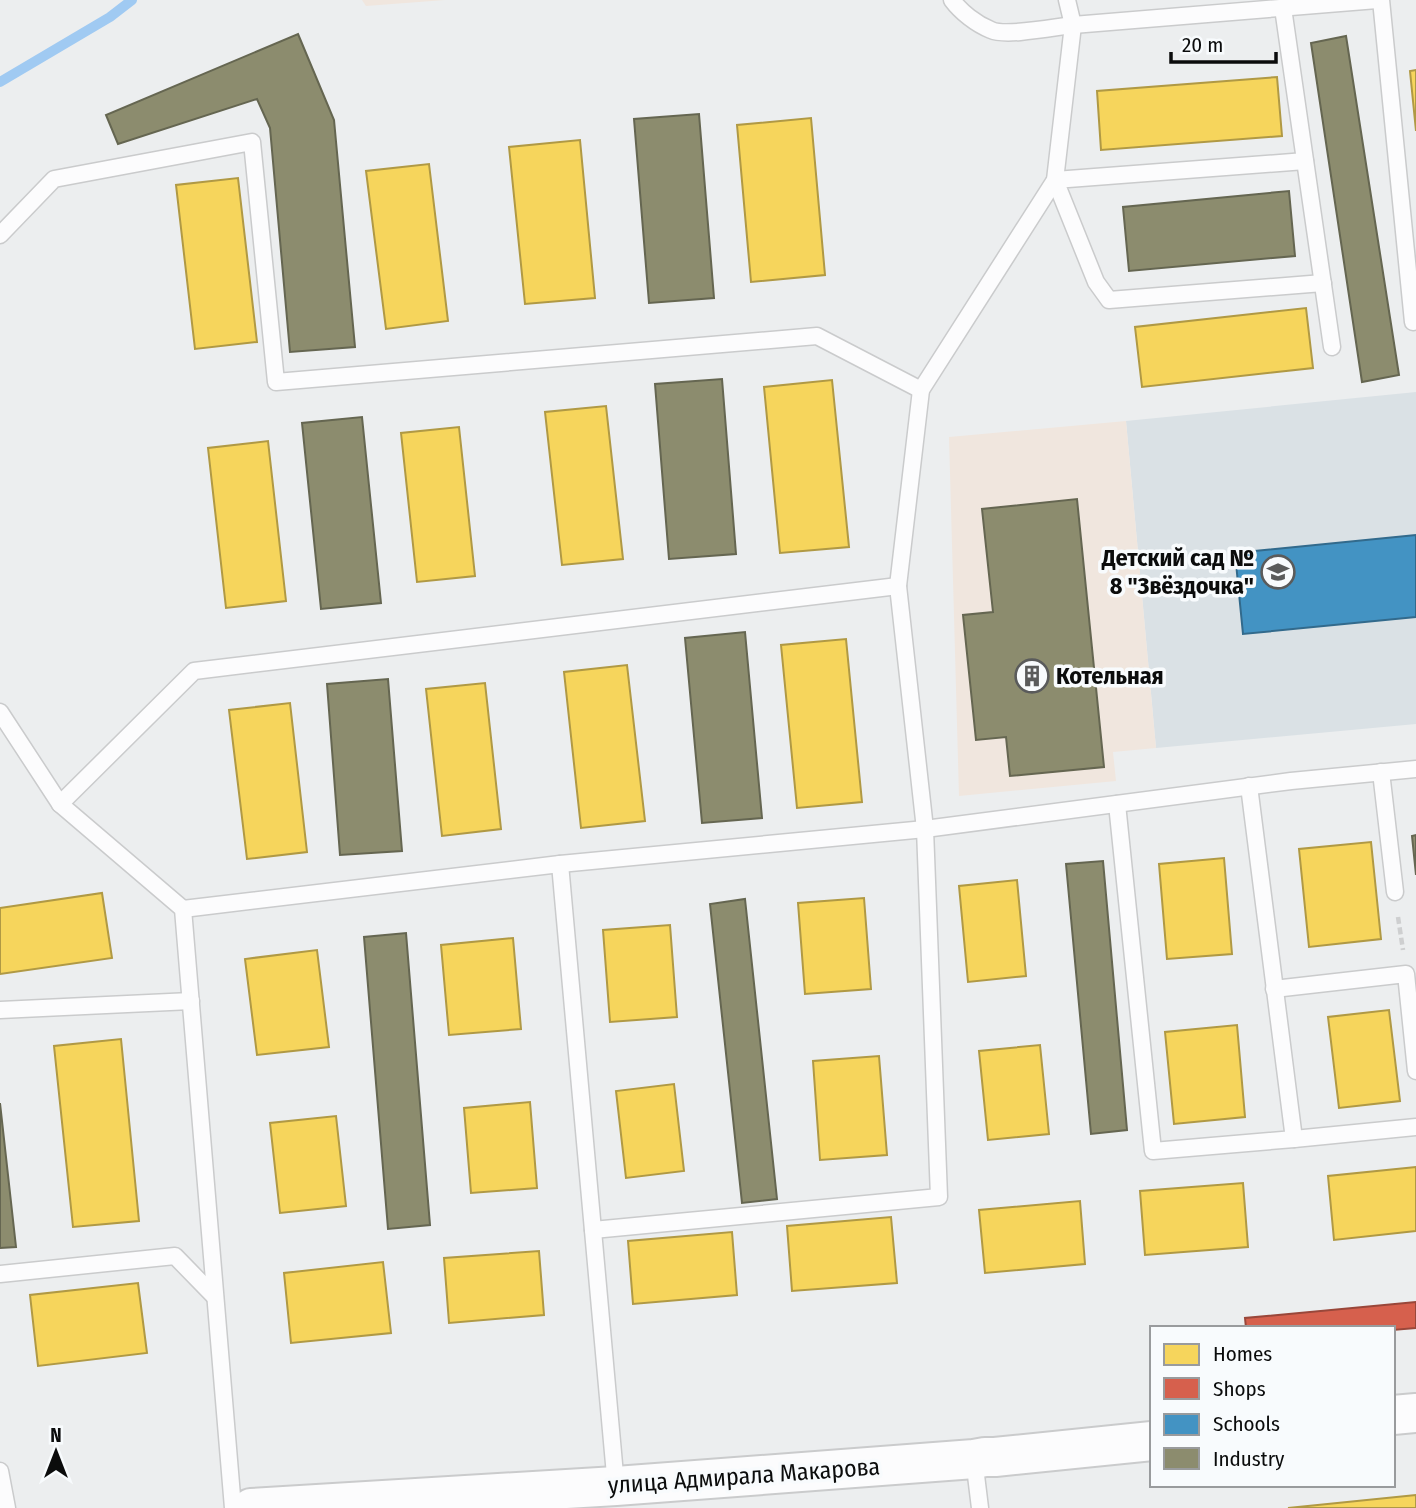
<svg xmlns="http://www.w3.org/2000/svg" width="1416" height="1508" viewBox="0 0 1416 1508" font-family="'Fira Sans Condensed',sans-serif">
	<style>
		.built { fill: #dae1e5 }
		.industrial { fill: #f0e6de }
		.homes { fill: #f6d55c; stroke: #b09944; stroke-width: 2 }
		.shops { fill: #d6604d; stroke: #99473a; stroke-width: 2 }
		.schools { fill: #4393c3; stroke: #326a8c; stroke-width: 2 }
		.industry { fill: #8c8c6e; stroke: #656651; stroke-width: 2 }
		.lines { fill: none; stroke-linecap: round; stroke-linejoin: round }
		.stream { stroke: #a0caf2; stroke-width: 10 }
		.service-casing { stroke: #cacbcc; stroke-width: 19 }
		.tertiary-casing { stroke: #cacbcc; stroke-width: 42 }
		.path { stroke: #cecfd0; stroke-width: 4.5; stroke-dasharray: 7 3.5; stroke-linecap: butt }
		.service { stroke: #fcfcfd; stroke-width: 16 }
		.tertiary { stroke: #fcfcfd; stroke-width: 38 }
		.labels { text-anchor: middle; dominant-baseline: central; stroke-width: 7; stroke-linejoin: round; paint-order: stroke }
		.poi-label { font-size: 24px; font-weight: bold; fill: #0b0c0c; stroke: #f8fbfd; text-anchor: end }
		.street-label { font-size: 24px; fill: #0b0c0c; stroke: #f8fbfd }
	</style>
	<rect width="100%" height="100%" fill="#eceeef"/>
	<path class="built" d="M1416 392V724L1156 748 1126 421Z"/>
	<g class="industrial">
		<path d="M362 0H445L366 6Z"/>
		<path d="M1126 421 1156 748 1113 752 1116 781 959 796 949 437Z"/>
	</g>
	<g class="homes">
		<path d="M1416 70V131L1410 71Z"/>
		<path d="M1277 77 1282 136 1101 150 1097 91Z"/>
		<path d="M811 118 825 275 751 282 737 125Z"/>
		<path d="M580 140 595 298 525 304 509 147Z"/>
		<path d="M429 164 448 321 386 329 366 171Z"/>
		<path d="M238 178 257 342 195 349 176 185Z"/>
		<path d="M1306 308 1313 368 1142 387 1135 327Z"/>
		<path d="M832 380 849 547 780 553 764 387Z"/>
		<path d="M606 406 623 559 562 565 545 412Z"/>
		<path d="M459 427 475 576 417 582 401 433Z"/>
		<path d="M268 441 286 601 226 608 208 448Z"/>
		<path d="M846 639 862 802 797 808 781 645Z"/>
		<path d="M627 665 645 821 581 828 564 672Z"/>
		<path d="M485 683 501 829 442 836 426 689Z"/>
		<path d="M290 703 307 852 247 859 229 710Z"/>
		<path d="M1371 842 1381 939 1309 947 1299 849Z"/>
		<path d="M1224 858 1232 954 1167 959 1159 864Z"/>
		<path d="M1017 880 1026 976 968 982 959 886Z"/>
		<path d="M102 893 112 958 0 974V908Z"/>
		<path d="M864 898 871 989 805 994 798 903Z"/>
		<path d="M670 925 677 1017 610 1022 603 930Z"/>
		<path d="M513 938 521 1029 449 1035 441 945Z"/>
		<path d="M317 950 329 1047 257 1055 245 959Z"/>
		<path d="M1389 1010 1400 1101 1339 1108 1328 1017Z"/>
		<path d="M1237 1025 1245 1117 1174 1124 1165 1032Z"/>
		<path d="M121 1039 139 1221 73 1227 54 1046Z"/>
		<path d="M1040 1045 1049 1134 988 1140 979 1051Z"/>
		<path d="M879 1056 887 1155 820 1160 813 1061Z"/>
		<path d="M674 1084 684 1171 626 1178 616 1091Z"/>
		<path d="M530 1102 537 1188 471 1193 464 1108Z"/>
		<path d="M336 1116 346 1206 280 1213 270 1123Z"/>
		<path d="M1416 1167V1231L1334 1240 1328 1176Z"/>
		<path d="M1243 1183 1248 1247 1145 1255 1140 1191Z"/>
		<path d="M1080 1201 1085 1264 985 1273 979 1210Z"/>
		<path d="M891 1217 897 1283 792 1291 787 1226Z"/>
		<path d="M732 1232 737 1295 633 1304 628 1241Z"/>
		<path d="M539 1251 544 1315 449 1323 444 1258Z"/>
		<path d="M383 1262 391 1333 291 1343 284 1273Z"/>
		<path d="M138 1283 147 1353 38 1366 30 1295Z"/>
		<path d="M1416 1495V1508H1288Z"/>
	</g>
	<path class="shops" d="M1416 1302V1328L1393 1330V1328H1246L1245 1318Z"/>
	<path class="schools" d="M1416 535V617L1243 634 1235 553Z"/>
	<g class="industry">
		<path d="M298 34 334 120 355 347 290 352 270 128 257 99 118 144 106 115Z"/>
		<path d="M1346 36 1399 375 1362 382 1311 43Z"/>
		<path d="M699 114 714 298 649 303 634 119Z"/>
		<path d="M1289 191 1295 256 1129 271 1123 207Z"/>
		<path d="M722 379 736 554 669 559 655 384Z"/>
		<path d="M362 417 381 603 321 609 302 423Z"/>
		<path d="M1077 499 1104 767 1010 776 1006 737 976 740 963 615 993 612 982 509Z"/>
		<path d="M745 632 762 818 702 823 685 638Z"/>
		<path d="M388 679 402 851 340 855 327 684Z"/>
		<path d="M1416 835V875L1412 836Z"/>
		<path d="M1103 861 1127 1130 1091 1134 1066 864Z"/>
		<path d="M745 899 777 1199 742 1203 710 904Z"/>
		<path d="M406 933 430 1225 388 1229 364 937Z"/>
		<path d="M0 1103 16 1247 0 1248Z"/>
	</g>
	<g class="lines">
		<path class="stream" d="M0 82 110 17 132 0"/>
		<defs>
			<g id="service">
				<path d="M952 0C961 12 976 24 991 30 1006 37 1055 27 1073 25L1377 0"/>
				<path d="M1381 0 1413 322"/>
				<path d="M1283 8 1332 347"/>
				<path d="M1305 161 1055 180 1096 282 1109 300 1323 283"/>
				<path d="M0 235 54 179 252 142 276 382 817 336 921 390"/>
				<path d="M0 712 60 804 183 909 233 1508"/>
				<path d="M1381 772 1395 892"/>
				<path d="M60 804 194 671 898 586"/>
				<path d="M1117 804 1153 1151 1294 1139 1249 786"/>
				<path d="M560 864 616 1486"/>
				<path d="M183 909 560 864 925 829 1291 781 1416 769"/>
				<path d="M1274 989 1406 974 1416 1071"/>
				<path d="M0 1010 191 1001"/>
				<path d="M1294 1139 1416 1127"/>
				<path d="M593 1230 939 1197 925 829 898 586 921 390 1055 180 1073 25 1067 0"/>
				<path d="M0 1274 175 1256 215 1297"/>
				<path d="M974 1459 980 1508"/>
				<path d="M0 1471 7 1508"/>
			</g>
			<g id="tertiary">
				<path d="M1393 1415 1416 1413"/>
				<path d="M251 1508 616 1486 974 1459 985 1457H995L1152 1441"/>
			</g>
		</defs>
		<use href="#service" class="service-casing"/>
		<use href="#tertiary" class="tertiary-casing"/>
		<path class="path" d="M1398 917 1403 950"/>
		<use href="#service" class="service"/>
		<use href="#tertiary" class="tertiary"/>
	</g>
	<defs>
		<symbol id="school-ring" viewBox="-11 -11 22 22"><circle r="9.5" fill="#f8fbfd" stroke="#5a5b5b" stroke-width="1.5"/><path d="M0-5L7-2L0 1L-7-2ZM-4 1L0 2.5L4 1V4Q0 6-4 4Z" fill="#5a5b5b"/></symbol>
		<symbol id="building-ring" viewBox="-11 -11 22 22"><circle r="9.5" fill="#f8fbfd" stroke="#5a5b5b" stroke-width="1.5"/><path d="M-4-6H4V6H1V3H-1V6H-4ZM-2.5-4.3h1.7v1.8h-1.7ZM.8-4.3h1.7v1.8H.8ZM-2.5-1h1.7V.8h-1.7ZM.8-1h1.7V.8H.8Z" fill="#5a5b5b"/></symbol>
	</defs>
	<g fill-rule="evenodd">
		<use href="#school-ring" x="1259" y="553" width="38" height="38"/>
		<use href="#building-ring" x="1013" y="657" width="38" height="38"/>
	</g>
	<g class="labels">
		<g class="poi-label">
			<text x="1254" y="558">Детский сад №<tspan x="1254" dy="28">8 "Звёздочка"</tspan></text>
			<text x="1056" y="676" text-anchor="start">Котельная</text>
		</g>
		<g class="street-label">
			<text transform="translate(744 1476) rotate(-4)">улица Адмирала Макарова</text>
		</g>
	</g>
	<rect x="1150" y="1326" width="245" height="161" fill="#f8fbfd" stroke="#999b9d" stroke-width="2"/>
	<rect x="1164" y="1344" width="35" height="21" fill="#f6d55c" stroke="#999b9d" stroke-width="2"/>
	<text x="1213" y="1361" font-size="21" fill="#0b0c0c">Homes</text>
	<rect x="1164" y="1378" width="35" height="21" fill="#d6604d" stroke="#999b9d" stroke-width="2"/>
	<text x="1213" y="1396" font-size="21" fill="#0b0c0c">Shops</text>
	<rect x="1164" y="1414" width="35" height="21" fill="#4393c3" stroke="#999b9d" stroke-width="2"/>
	<text x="1213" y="1431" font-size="21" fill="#0b0c0c">Schools</text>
	<rect x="1164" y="1448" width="35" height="21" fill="#8c8c6e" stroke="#999b9d" stroke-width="2"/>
	<text x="1213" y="1466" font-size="21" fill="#0b0c0c">Industry</text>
	<g transform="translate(56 1452)" stroke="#f8fbfd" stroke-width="5" paint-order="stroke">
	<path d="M0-5L12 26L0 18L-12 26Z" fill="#0b0c0c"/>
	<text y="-10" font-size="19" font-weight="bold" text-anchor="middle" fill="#0b0c0c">N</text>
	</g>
	<path d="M1171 52v10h105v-10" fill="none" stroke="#0b0c0c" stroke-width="3.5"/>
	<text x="1182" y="52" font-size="21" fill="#0b0c0c" stroke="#f8fbfd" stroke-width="5" paint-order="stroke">20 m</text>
</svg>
